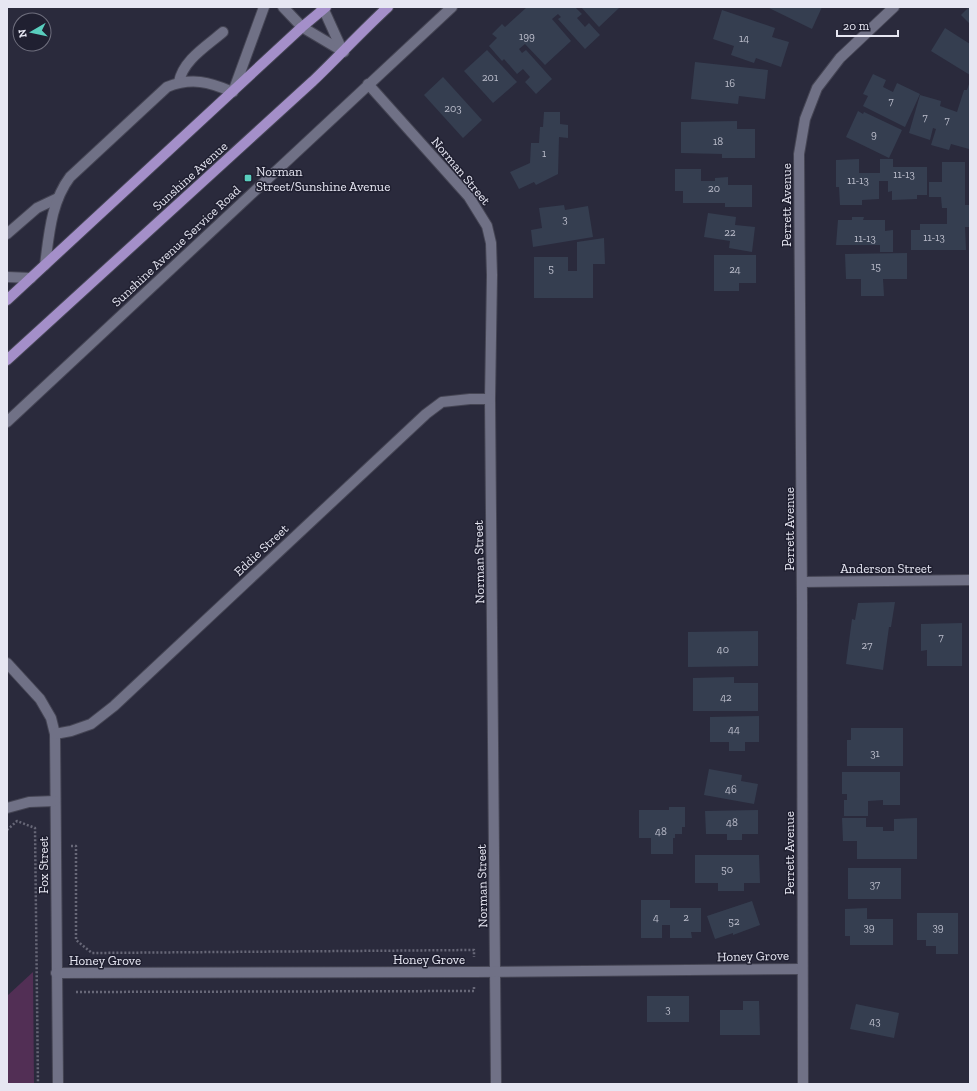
<svg xmlns="http://www.w3.org/2000/svg" width="977" height="1091" viewBox="0 0 977 1091" font-family="'Zilla Slab',serif">
	<style>
		.green { fill: #522f55 }
		.building { fill: #353e50 }
		.lines { fill: none; stroke-linecap: round; stroke-linejoin: round }
		.minor-casing { stroke: #454554; stroke-width: 12 }
		.major-casing { stroke: #454554; stroke-width: 12 }
		.path { stroke: #676777; stroke-width: 2.5; stroke-dasharray: 2 2; stroke-linecap: butt }
		.minor { stroke: #707186; stroke-width: 10 }
		.major { stroke: #a48fc9; stroke-width: 10 }
		.poi-dot { fill: #59cebe; stroke: #202031; stroke-width: 1.5 }
		.labels { text-anchor: middle; dominant-baseline: central; stroke-width: 3; stroke-linejoin: round; paint-order: stroke }
		.number-label { font-size: 11px; fill: #babcca }
		.poi-label { font-size: 13px; fill: #e6e6f2; stroke: #202031; text-anchor: start }
		.street-label { font-size: 13px; fill: #e6e6f2; stroke: #202031 }
	</style>
	<rect width="100%" height="100%" fill="#2a2a3c"/>
	<path class="green" d="M33 972 34 1084H7V996Z"/>
	<g class="building">
		<path d="M527 7H575L582 14 577 18 585 27 589 23 600 35 585 49 558 19 561 17 558 14 552 19 571 41 545 65 525 44 519 49 522 53 526 50 552 79 536 94 525 82 530 77 523 69 517 74 504 59 502 61 489 46 497 38 492 34 502 24 505 27Z"/>
		<path d="M581 7H620L599 27Z"/>
		<path d="M767 7H822L812 29Z"/>
		<path d="M969 7H970V24L961 15Z"/>
		<path d="M722 10 775 28 772 37 789 42 781 67 756 58 754 63 731 55 734 46 713 39Z"/>
		<path d="M945 28 970 44V75L931 51Z"/>
		<path d="M487 50 517 82 493 103 464 71Z"/>
		<path d="M695 62 768 70 765 99 739 96 738 104 691 99Z"/>
		<path d="M873 74 886 80 883 87 893 92 897 83 920 94 905 127 863 106 868 96 863 94Z"/>
		<path d="M443 77 482 120 463 138 424 95Z"/>
		<path d="M970 81V145L969 149 951 144 949 150 931 145 936 129 933 128 930 140 909 133 920 95 941 101 940 106 957 112 964 90H967Z"/>
		<path d="M858 111 863 114 864 112 902 130 889 158 846 137Z"/>
		<path d="M544 112H560V124L568 125V138L559 137 558 174 536 185 534 182 519 189 510 172 530 163 531 143H539L540 127H543Z"/>
		<path d="M737 121V129H755V158H722V154L681 153V122Z"/>
		<path d="M859 159V173H880V159H893V167H927V195H917V199L892 200V191L888 192V181H879V199L862 200V205H840L839 187H836V160Z"/>
		<path d="M942 162H965V205H969V227H965L966 250H911V230H920V224H947V208H942L941 197H929V182H942Z"/>
		<path d="M675 169H701V181H715V178L728 177V185H752V207H725V203H683V191H675Z"/>
		<path d="M564 205 565 210 588 206 593 237 533 247 531 230 542 228 539 208Z"/>
		<path d="M708 213 736 217 735 225 755 227 752 252 729 248 730 241 704 237Z"/>
		<path d="M852 217H864L863 220H885V231L893 230V252H880V245H836L838 220H852Z"/>
		<path d="M604 238 605 264H593V298H534V257H568V271H577V242Z"/>
		<path d="M907 253V279H883L884 296H861V279H846L845 254Z"/>
		<path d="M714 255H756V283H739V291H714Z"/>
		<path d="M895 602 891 627H889L883 670 846 664 852 619 855 620 858 603Z"/>
		<path d="M962 623V666H927V650L921 651V624Z"/>
		<path d="M758 631V666L688 667V632Z"/>
		<path d="M734 677V683H758V711H693V678Z"/>
		<path d="M759 716V742H745V751H729V742H710V717Z"/>
		<path d="M851 728H903V766H847V740H851Z"/>
		<path d="M709 769 742 775 741 781 758 784 754 804 704 795Z"/>
		<path d="M842 772H900V805H883V800L868 801V816H844V800H847V794H842Z"/>
		<path d="M669 807H685V827H682V834H675V838H673V854H651V838H639V810H669Z"/>
		<path d="M758 810V834H742V840H727V834H706L705 811Z"/>
		<path d="M842 818H866V827H883V831H894V819L917 818V859H857V841H843Z"/>
		<path d="M695 855H759L760 883H744V891H718V883H695Z"/>
		<rect x="848" y="868" width="53" height="31"/>
		<path d="M641 900H670V908H701V932H691L692 938H670V925H662V938H641Z"/>
		<path d="M752 901 760 925 733 935V933L715 939 707 916Z"/>
		<path d="M867 908V919H893V945H850V936H845V909Z"/>
		<path d="M917 913H958V954H936V946H926V940H917Z"/>
		<rect x="647" y="996" width="42" height="26"/>
		<path d="M743 1001H759L760 1035H720V1010H743Z"/>
		<path d="M856 1004 899 1013 894 1038 850 1029Z"/>
	</g>
	<g class="lines">
		<defs>
			<g id="minor">
				<path d="M283 7 302 27 344 52"/>
				<path d="M321 7 324 10 343 52"/>
				<path d="M179 82C183 60 207 46 223 32"/>
				<path d="M368 84 469 197 487 226 491 243 492 275 490 399 496 1084"/>
				<path d="M7 234 37 208 58 198"/>
				<path d="M45 265C49 235 51 202 70 177L167 87C192 77 209 82 233 92L264 7"/>
				<path d="M7 277 31 278"/>
				<path d="M7 422 452 7"/>
				<path d="M802 582 970 580"/>
				<path d="M7 663 40 699 51 718 55 734 58 1084"/>
				<path d="M55 734 71 731 91 724 114 706 426 414 442 402 470 399H490"/>
				<path d="M7 808 29 802 55 801"/>
				<path d="M56 973 474 972 802 969"/>
				<path d="M803 1084 802 602 799 154 805 119 817 88 840 58 894 7"/>
			</g>
			<g id="major">
				<path d="M7 300 302 27 326 7"/>
				<path d="M7 360 313 81C338 57 362 31 388 7"/>
			</g>
		</defs>
		<use href="#minor" class="minor-casing"/>
		<use href="#major" class="major-casing"/>
		<g class="path">
			<path d="M7 830 17 821 35 828 38 1084"/>
			<path d="M71 846H76V940L92 953 474 950V957"/>
			<path d="M76 992 474 991V986"/>
		</g>
		<use href="#minor" class="minor"/>
		<use href="#major" class="major"/>
	</g>
	<rect class="poi-dot" x="244" y="174" width="8" height="8" rx="2"/>
	<g class="labels">
		<g class="number-label">
			<text x="527" y="36">199</text>
			<text x="744" y="38">14</text>
			<text x="490" y="77">201</text>
			<text x="730" y="83">16</text>
			<text x="891" y="101">7</text>
			<text x="453" y="108">203</text>
			<text x="925" y="117">7</text>
			<text x="947" y="120">7</text>
			<text x="874" y="134">9</text>
			<text x="718" y="141">18</text>
			<text x="544" y="153">1</text>
			<text x="904" y="174">11-13</text>
			<text x="858" y="180">11-13</text>
			<text x="714" y="188">20</text>
			<text x="565" y="219">3</text>
			<text x="730" y="232">22</text>
			<text x="934" y="237">11-13</text>
			<text x="865" y="238">11-13</text>
			<text x="876" y="266">15</text>
			<text x="551" y="268">5</text>
			<text x="735" y="269">24</text>
			<text x="941" y="637">7</text>
			<text x="867" y="645">27</text>
			<text x="723" y="649">40</text>
			<text x="726" y="697">42</text>
			<text x="734" y="729">44</text>
			<text x="875" y="753">31</text>
			<text x="731" y="789">46</text>
			<text x="732" y="822">48</text>
			<text x="661" y="831">48</text>
			<text x="727" y="869">50</text>
			<text x="875" y="884">37</text>
			<text x="656" y="917">4</text>
			<text x="686" y="917">2</text>
			<text x="734" y="921">52</text>
			<text x="869" y="927">39</text>
			<text x="938" y="927">39</text>
			<text x="668" y="1009">3</text>
			<text x="875" y="1021">43</text>
		</g>
		<g class="poi-label">
			<text x="256" y="171">Norman<tspan x="256" dy="15">Street/Sunshine Avenue</tspan></text>
		</g>
		<g class="street-label">
			<text transform="translate(461 171) rotate(50)">Norman Street</text>
			<text transform="translate(190 176) rotate(-42)">Sunshine Avenue</text>
			<text transform="translate(786 205) rotate(-90)">Perrett Avenue</text>
			<text transform="translate(176 246) rotate(-43)">Sunshine Avenue Service Road</text>
			<text transform="translate(789 529) rotate(-90)">Perrett Avenue</text>
			<text transform="translate(261 550) rotate(-43)">Eddie Street</text>
			<text transform="translate(479 562) rotate(-91)">Norman Street</text>
			<text x="886" y="568">Anderson Street</text>
			<text transform="translate(789 853) rotate(-90)">Perrett Avenue</text>
			<text transform="translate(43 865) rotate(-90)">Fox Street</text>
			<text transform="translate(482 886) rotate(-91)">Norman Street</text>
			<text transform="translate(753 956) rotate(-1)">Honey Grove</text>
			<text x="429" y="959">Honey Grove</text>
			<text x="105" y="960">Honey Grove</text>
		</g>
	</g>
	<rect width="977" height="1091" fill="none" stroke="#e6e6f2" stroke-width="16"/>
	<g transform="translate(32 32) rotate(261)"><circle r="19" fill="#202031" stroke="#6f6f7e"/>
	<path d="M0-3L7 15L0 10L-7 15Z" fill="#59cebe"/>
	<text y="-6" font-size="11" font-weight="bold" text-anchor="middle" fill="#e6e6f2">N</text>
	</g>
	<path d="M837 30v6h61v-6" fill="none" stroke="#e6e6f2" stroke-width="2"/>
	<text x="843" y="30" font-size="12" fill="#e6e6f2" stroke="#202031" stroke-width="3" paint-order="stroke">20 m</text>
</svg>
